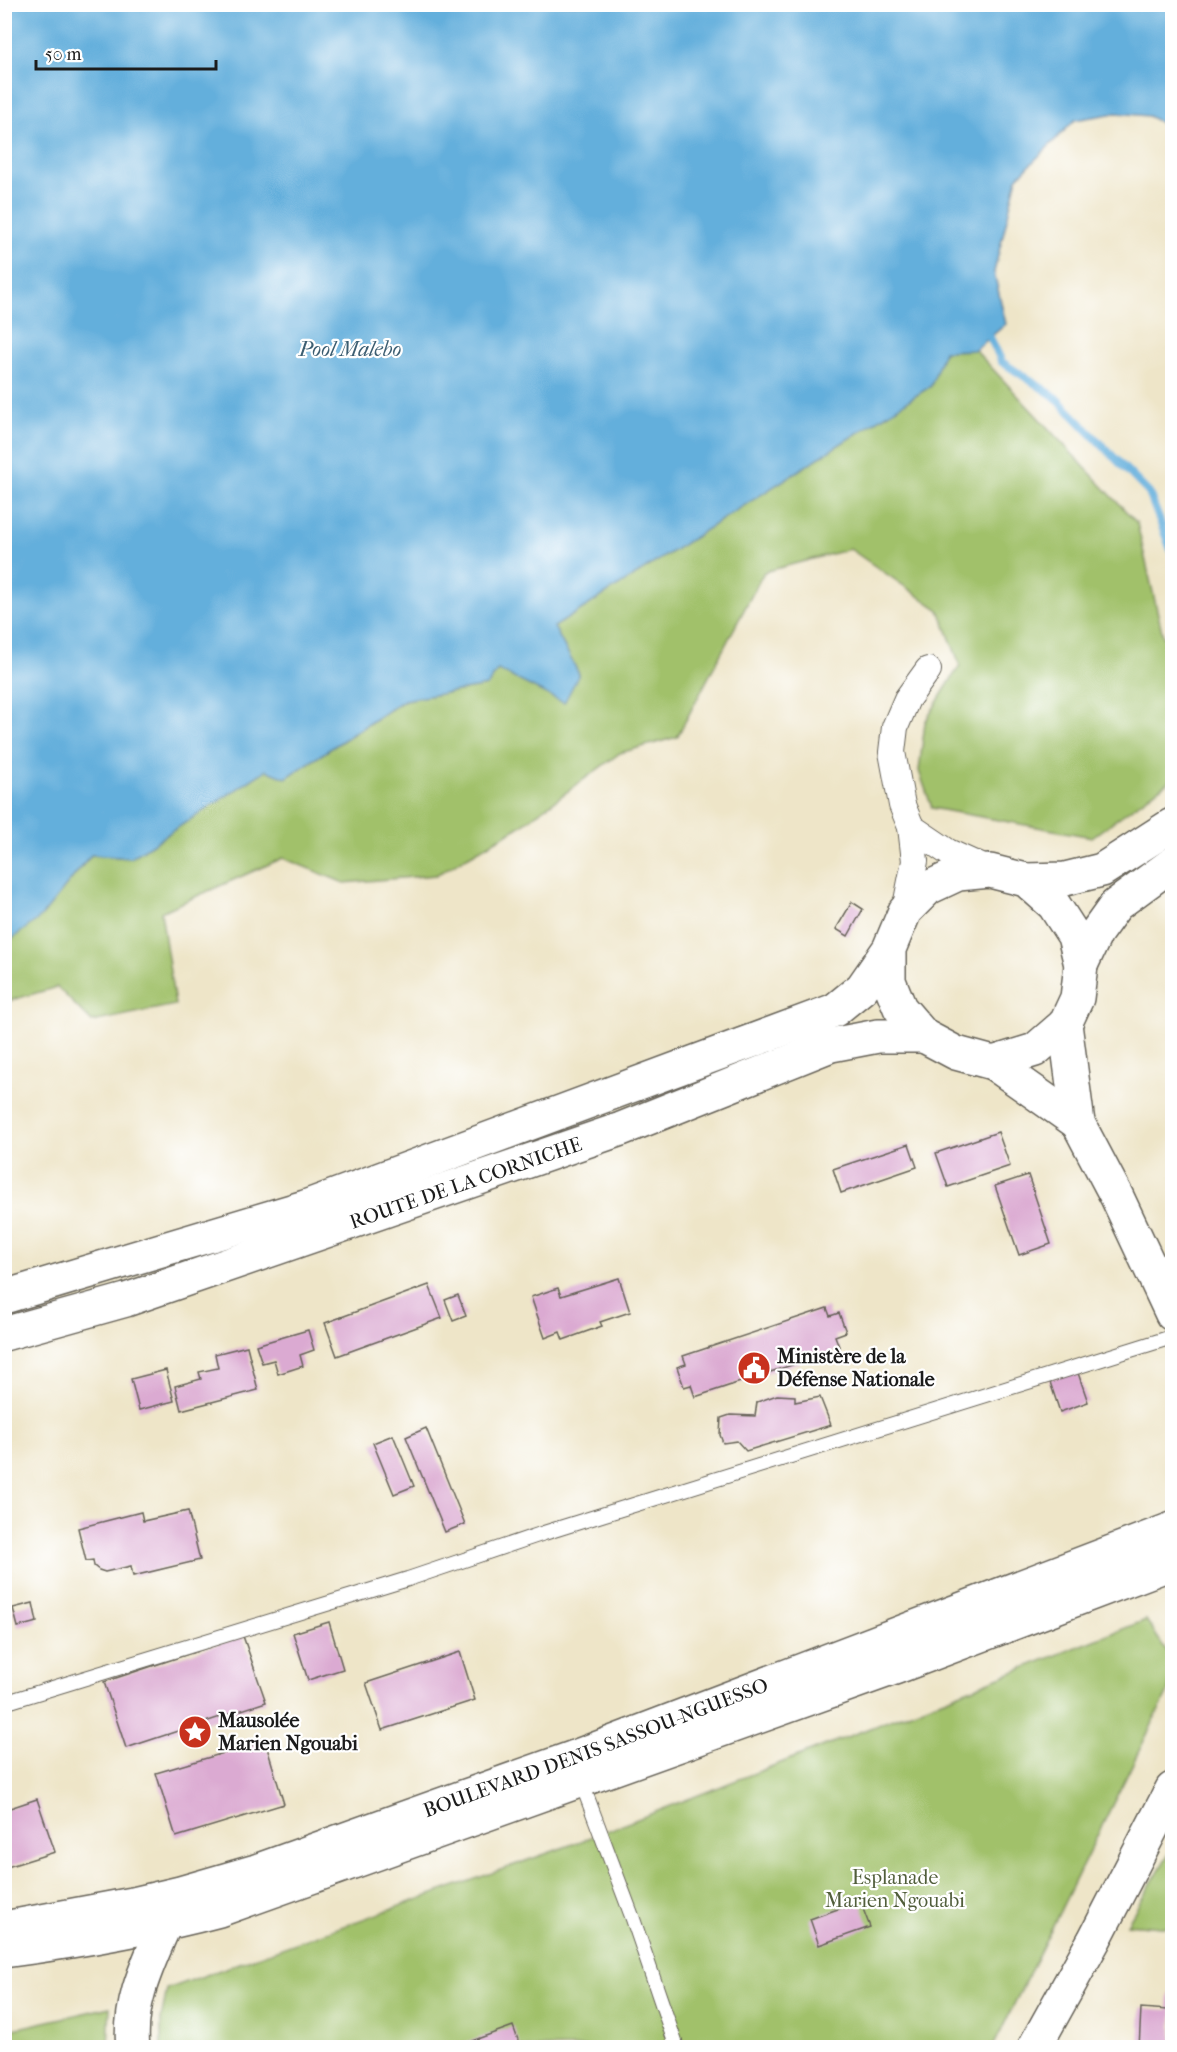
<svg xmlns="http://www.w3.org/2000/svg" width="1177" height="2052" viewBox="0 0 1177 2052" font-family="'IM FELL French Canon',serif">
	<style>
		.green { fill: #a1c16a; stroke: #5e6e43; stroke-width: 1.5 }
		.water { fill: #63afdc; stroke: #40667c; stroke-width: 1.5 }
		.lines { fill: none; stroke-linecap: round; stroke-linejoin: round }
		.stream { stroke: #63afdc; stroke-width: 8 }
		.building { fill: #dbaad2 }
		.lane-casing { stroke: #666258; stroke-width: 16 }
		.street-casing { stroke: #666258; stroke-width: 28 }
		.secondary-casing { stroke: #666258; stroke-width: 36 }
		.primary-casing { stroke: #666258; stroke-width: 36 }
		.lane { stroke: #fff; stroke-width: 14 }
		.street { stroke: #fff; stroke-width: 26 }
		.secondary { stroke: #fff; stroke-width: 33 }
		.primary { stroke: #fff; stroke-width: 33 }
		.labels { text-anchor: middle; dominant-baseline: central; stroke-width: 4.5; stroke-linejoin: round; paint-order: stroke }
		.street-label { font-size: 20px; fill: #1c1c1c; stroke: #fff }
		.poi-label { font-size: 20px; font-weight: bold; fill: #1c1c1c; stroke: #fff; text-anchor: start }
		.park-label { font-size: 20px; fill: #515e3b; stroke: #fff }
		.water-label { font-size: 21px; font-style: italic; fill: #3c5e72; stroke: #fff }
	</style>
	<rect width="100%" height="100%" fill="#fff"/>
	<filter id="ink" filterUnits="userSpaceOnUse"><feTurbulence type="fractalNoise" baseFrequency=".0167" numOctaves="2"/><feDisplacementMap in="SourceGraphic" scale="12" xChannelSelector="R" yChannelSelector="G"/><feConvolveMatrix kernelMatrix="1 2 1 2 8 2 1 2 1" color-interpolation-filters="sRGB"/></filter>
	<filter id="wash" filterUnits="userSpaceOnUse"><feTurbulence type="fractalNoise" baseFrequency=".008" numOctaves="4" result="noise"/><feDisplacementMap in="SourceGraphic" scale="24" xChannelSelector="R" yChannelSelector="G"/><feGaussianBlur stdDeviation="1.35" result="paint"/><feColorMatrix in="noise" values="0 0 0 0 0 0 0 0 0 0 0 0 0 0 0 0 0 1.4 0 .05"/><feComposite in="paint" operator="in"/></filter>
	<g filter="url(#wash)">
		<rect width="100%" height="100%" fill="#eee5c8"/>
		<g class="green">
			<path d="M975 350 1137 523 1163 636 1172 649V779L1092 837 932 808 919 771 925 722 960 665 939 610 850 549 764 572 677 737 620 753 519 827 436 875 344 883 283 858 161 912 175 1005 92 1022 57 987 5 1002 4 944 41 917 91 855 131 858 266 770 286 778 405 700 487 686 498 670 579 674 554 627 931 386 943 351Z"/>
			<path d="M1146 1620 1172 1659V1675L1168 1692 993 2047 161 2048V2019L167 1989 576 1843Z"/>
			<path d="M1172 1848V1928L1127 1924Z"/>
			<path d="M110 2007 108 2047H5V2031Z"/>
		</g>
		<path class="water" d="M5 4 1172 5V129L1148 116 1116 113 1075 120 1017 178 994 272 1006 324 975 350 944 351 931 386 554 627 579 674 564 703 498 670 487 686 404 700 286 778 266 770 131 858 91 855 41 917 5 944Z"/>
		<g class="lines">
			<path class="stream" d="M986 329 1002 362 1054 396 1149 493 1172 552"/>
		</g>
		<g id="blocks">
			<g class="building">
				<path d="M852 902 863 909 848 936 836 929Z"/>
				<path d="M998 1132 1010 1166 948 1187 936 1153Z"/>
				<path d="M909 1144 917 1167 841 1193 833 1169Z"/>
				<path d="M1028 1175 1051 1244 1019 1255 995 1186Z"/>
				<path d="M619 1278 630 1312 600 1322 602 1326 563 1340 560 1332 545 1338 531 1297 558 1288 561 1296Z"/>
				<path d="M429 1285 442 1318 337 1356 325 1323Z"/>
				<path d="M458 1295 466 1316 453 1321 445 1300Z"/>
				<path d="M827 1308 830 1316 839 1313 846 1332 835 1336 840 1349 695 1397 691 1385 684 1387 677 1367 686 1364 683 1356Z"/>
				<path d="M308 1330 314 1350 300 1355 303 1366 278 1374 274 1360 262 1363 256 1345Z"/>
				<path d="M247 1346 258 1390 181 1410 175 1386 201 1379 199 1372 218 1368 215 1354Z"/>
				<path d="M166 1370 174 1401 139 1410 131 1379Z"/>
				<path d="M1077 1370 1088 1402 1060 1412 1049 1379Z"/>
				<path d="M777 1395 795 1396V1402L820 1397 831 1425 746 1451 737 1441 723 1443 720 1435 721 1418 730 1415 755 1416 757 1402Z"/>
				<path d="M426 1428 465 1524 445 1532 406 1437Z"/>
				<path d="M393 1435 414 1486 394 1494 373 1443Z"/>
				<path d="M188 1511 200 1560 133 1576 131 1566 105 1572 99 1570 94 1566 93 1560 86 1561 78 1528 141 1512 143 1521Z"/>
				<path d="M33 1603 37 1622 18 1627 13 1608Z"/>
				<path d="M329 1622 343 1669 308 1680 293 1633Z"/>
				<path d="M243 1636 266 1702 126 1748 104 1682Z"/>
				<path d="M460 1652 475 1700 382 1730 366 1683Z"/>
				<path d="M265 1741 284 1804 176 1837 156 1773Z"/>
				<path d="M37 1799 55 1852 4 1868V1810Z"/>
				<path d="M860 1901 870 1927 819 1945 810 1919Z"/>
				<path d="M1169 1994H1172V2048H1139L1141 2008 1168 2010Z"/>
				<path d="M513 2026 521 2048H459L458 2046Z"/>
			</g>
		</g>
	</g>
	<g filter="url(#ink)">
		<use href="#blocks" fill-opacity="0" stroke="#666258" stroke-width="1.5"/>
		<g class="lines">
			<defs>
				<g id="lane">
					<path d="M4 1703 408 1579 544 1533 1172 1337"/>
					<path d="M581 1781 633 1919 677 2048"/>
				</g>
				<g id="street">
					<path d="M911 827 948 852 990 871"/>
					<path d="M905 911 915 861 911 827 902 805 892 752 895 727 907 699 928 670"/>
				</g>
				<g id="secondary">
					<path d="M1026 880 1065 879 1102 870 1172 825"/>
					<path d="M1081 965 1096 933 1116 905 1172 864"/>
					<path d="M1065 1024 1078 1123 1117 1197 1172 1314"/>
					<path d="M993 1063 1078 1123"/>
					<path d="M4 1297 305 1207 835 1010 862 988 889 949 905 911 928 888 958 874 990 871 1026 880 1054 905 1074 936 1081 965 1077 998 1065 1024 1035 1050 993 1063 956 1053 924 1036 900 1008 889 981V949"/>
					<path id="s1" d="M4 1334 126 1300 621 1129 831 1045 878 1036H924"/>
					<path d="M1034 2048 1094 1940 1172 1789"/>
				</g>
				<g id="primary">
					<path id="s2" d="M4 1928 133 1904 180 1893 256 1871 572 1758 1172 1529"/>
					<path d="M4 1951C77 1941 148 1929 219 1910L897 1667 1172 1563"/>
					<path d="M133 2048C128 2003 148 1964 165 1924"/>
				</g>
			</defs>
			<use href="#lane" class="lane-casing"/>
			<use href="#street" class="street-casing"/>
			<use href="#secondary" class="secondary-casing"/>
			<use href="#primary" class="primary-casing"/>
			<use href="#lane" class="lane"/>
			<use href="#street" class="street"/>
			<use href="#secondary" class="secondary"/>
			<use href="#primary" class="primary"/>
		</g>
	</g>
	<defs>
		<symbol id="civic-disc" viewBox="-11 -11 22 22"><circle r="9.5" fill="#c8321e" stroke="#fff"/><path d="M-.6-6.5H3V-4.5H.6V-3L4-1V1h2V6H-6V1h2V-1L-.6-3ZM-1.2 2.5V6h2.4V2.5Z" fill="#fff"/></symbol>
		<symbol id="sight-disc" viewBox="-11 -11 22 22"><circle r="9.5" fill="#c8321e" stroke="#fff"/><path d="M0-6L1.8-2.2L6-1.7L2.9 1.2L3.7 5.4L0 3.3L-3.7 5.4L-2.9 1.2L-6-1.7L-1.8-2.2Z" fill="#fff"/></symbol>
	</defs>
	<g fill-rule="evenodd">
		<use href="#civic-disc" x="735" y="1349" width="38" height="38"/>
		<use href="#sight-disc" x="176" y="1713" width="38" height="38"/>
	</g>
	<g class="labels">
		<g class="street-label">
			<text stroke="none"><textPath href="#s1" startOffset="486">ROUTE DE LA CORNICHE</textPath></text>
			<text stroke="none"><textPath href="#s2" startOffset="620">BOULEVARD DENIS SASSOU-NGUESSO</textPath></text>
		</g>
		<g class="poi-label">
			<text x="777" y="1356">Ministère de la<tspan x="777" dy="23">Défense Nationale</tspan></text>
			<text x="218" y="1720">Mausolée<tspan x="218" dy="23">Marien Ngouabi</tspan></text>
		</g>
		<g class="park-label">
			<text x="895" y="1877">Esplanade<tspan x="895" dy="23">Marien Ngouabi</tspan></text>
		</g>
		<g class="water-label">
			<text x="350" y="349">Pool Malebo</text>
		</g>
	</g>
	<rect width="1177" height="2052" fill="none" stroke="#fff" stroke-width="24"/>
	<path d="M36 60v9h180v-9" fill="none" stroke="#1c1c1c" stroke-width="3"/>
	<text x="45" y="60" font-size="18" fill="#1c1c1c" stroke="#ffffff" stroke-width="4.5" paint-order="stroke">50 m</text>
</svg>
